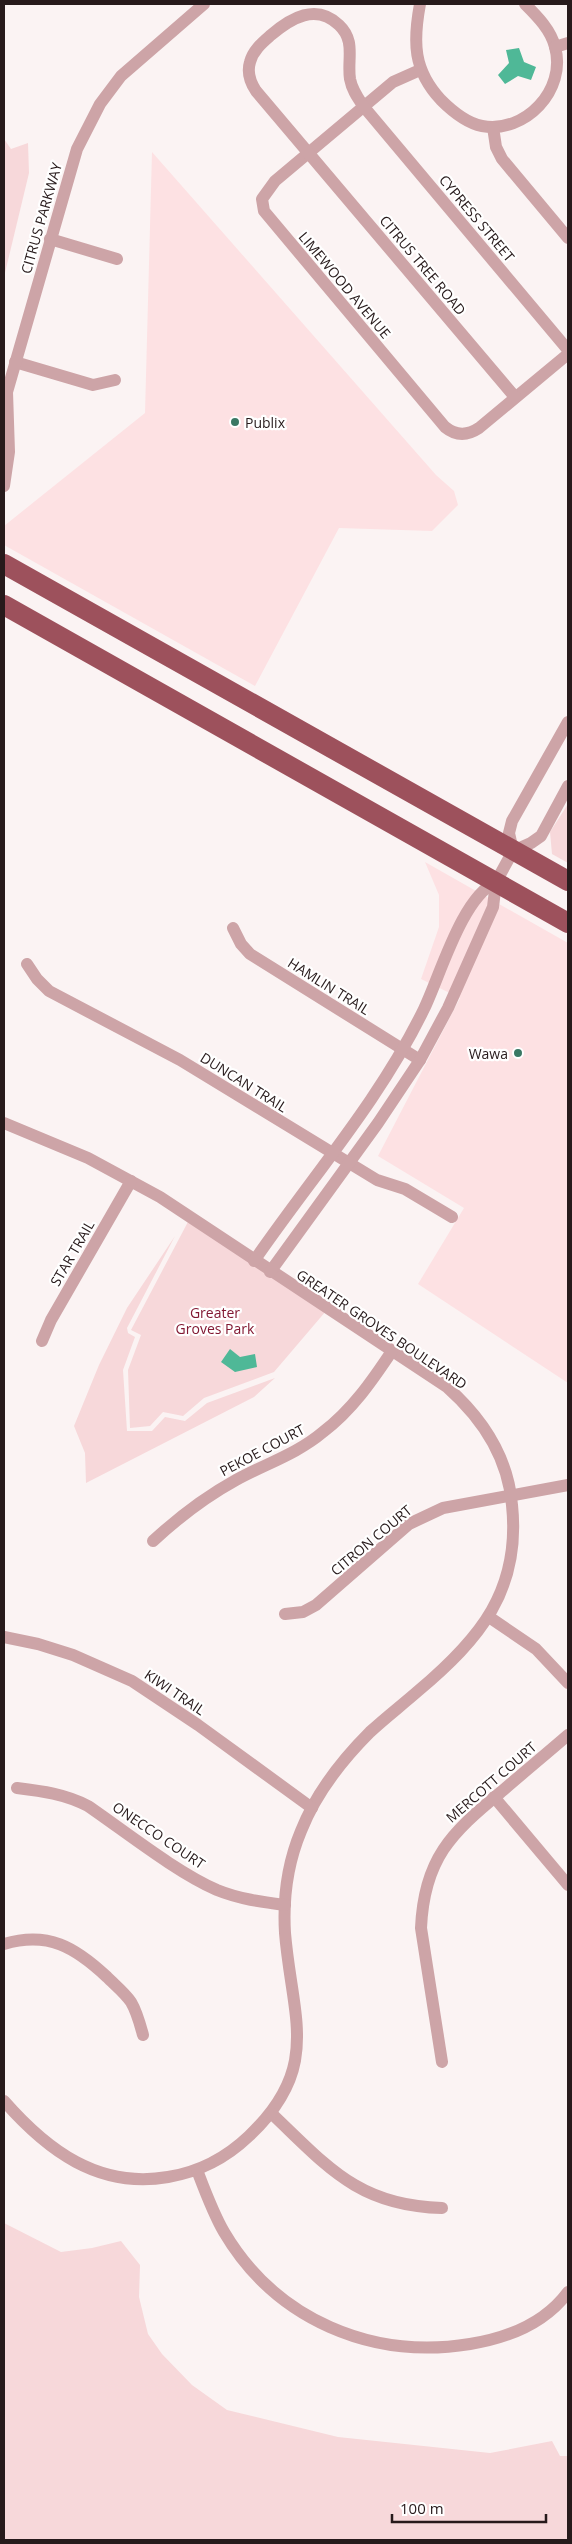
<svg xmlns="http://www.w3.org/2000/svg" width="572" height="2544" viewBox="0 0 572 2544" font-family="'Open Sans',sans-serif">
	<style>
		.built { fill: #fde1e3 }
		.green { fill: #f7d8da }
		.water { fill: #4fb897 }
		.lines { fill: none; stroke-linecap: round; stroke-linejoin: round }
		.minor { stroke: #cda4a7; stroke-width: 12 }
		.trunk { stroke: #9d515c; stroke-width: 20 }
		.poi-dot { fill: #3a7864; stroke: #fff; stroke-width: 2 }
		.labels { text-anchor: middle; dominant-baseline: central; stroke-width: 4.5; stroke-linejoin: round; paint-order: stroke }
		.street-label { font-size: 14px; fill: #271a1b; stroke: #fff }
		.poi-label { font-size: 14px; fill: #271a1b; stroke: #fff; text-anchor: start }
		.park-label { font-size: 14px; fill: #821933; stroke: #fff }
	</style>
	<rect width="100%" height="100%" fill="#fbf3f3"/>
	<g class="built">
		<path d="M152 152 436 475 454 491 458 505 432 531 339 528 255 686 4 545V526L145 413Z"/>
		<path d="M425 862 568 943V1383L418 1284 464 1208 378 1156 460 998 421 979 439 927V895Z"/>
	</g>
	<g class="green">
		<path d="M4 139 11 149 28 143 29 173 4 277Z"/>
		<path d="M568 804V863L552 854 550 832Z"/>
		<path d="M190 1218 326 1311 274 1372 204 1398 183 1416 163 1412 150 1426 130 1428 128 1370 141 1335 131 1330Z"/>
		<path d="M175 1236 127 1328 128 1333 135 1337 123 1370 127 1431H152L165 1417 185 1421 207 1403 275 1378 254 1397 86 1483 85 1453 74 1426 99 1365 127 1308Z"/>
		<path d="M4 2223 61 2252 92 2248 121 2241 140 2265 139 2297 148 2334 162 2354 192 2385 227 2410 338 2437 490 2453 552 2441 560 2456H568V2540H4Z"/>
	</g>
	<g class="water">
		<path d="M519 48 524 62 536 67 531 80 518 76 505 84 498 75 509 63 506 50Z"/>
		<path d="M230 1349 240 1357 255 1354 257 1367 235 1372 221 1362Z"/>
	</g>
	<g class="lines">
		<g class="minor">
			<path d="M420 4C413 42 413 70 441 100 452 111 466 123 482 126 525 134 567 90 555 47 551 30 537 16 525 4"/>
			<path d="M555 47 568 43"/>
			<path d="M420 70 393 82 275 181 262 199 264 211 445 427C456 436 467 436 479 428L568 354"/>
			<path d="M493 127 496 147 502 159 568 238"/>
			<path d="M50 239 117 259"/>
			<path d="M15 362 93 385 115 380"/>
			<path d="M515 397 256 91C250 82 247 72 250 62 253 50 263 42 271 35 291 18 316 3 339 25 356 41 347 59 350 79 352 90 358 98 364 107L568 350"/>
			<path d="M4 486 9 452 7 392 77 149 100 104 121 76 204 4"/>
			<path d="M513 851 509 833 512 821 568 722"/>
			<path d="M513 851 531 843 541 836 568 786"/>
			<path d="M233 928 241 944 250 954 420 1060"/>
			<path d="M27 964 37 979 49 991 180 1060 377 1180 405 1189 452 1217"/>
			<path d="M4 1123 88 1158 160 1197 447 1387C482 1418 508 1457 512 1505 521 1590 480 1639 418 1691 402 1705 385 1718 370 1732 341 1761 316 1793 301 1831 288 1862 283 1899 285 1933 292 2018 322 2067 249 2136 226 2158 199 2172 168 2177 98 2189 47 2150 4 2101"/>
			<path d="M254 1261C311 1178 380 1100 424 1009 440 976 462 897 496 882"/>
			<path d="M270 1272 378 1123 420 1060 448 1008 493 907 496 882 513 851"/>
			<path d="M42 1341 51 1320 131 1181"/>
			<path d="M153 1541C179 1517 205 1497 236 1480 265 1464 297 1454 323 1432 352 1410 372 1381 392 1351"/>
			<path d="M285 1614 303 1612 316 1605 409 1524 443 1508 568 1485"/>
			<path d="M489 1617 536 1649 568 1683"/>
			<path d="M4 1637 38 1644 73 1655 132 1681 198 1725 312 1808"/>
			<path d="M17 1788C42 1791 65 1794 88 1806 126 1832 176 1872 217 1890 239 1899 262 1902 285 1905"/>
			<path d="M494 1797 568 1885"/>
			<path d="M4 1944C48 1931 75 1947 107 1977 115 1985 125 1993 131 2002 137 2012 140 2024 143 2035"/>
			<path d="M442 2062 421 1928C424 1859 451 1833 501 1792 523 1773 546 1754 568 1735"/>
			<path d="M271 2113C327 2166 358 2206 442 2208"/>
			<path d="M197 2170C205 2191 213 2213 224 2232 276 2320 372 2360 470 2344 507 2338 545 2323 568 2292"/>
		</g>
		<g class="trunk">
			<path d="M4 564 568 881"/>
			<path d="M4 605 568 923"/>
		</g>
	</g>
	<g class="poi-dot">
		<circle cx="235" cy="422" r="5"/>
		<circle cx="518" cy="1053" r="5"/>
	</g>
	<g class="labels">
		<g class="street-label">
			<text transform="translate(41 218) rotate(-74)">CITRUS PARKWAY</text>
			<text transform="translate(477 218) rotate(50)">CYPRESS STREET</text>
			<text transform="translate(423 265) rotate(50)">CITRUS TREE ROAD</text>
			<text transform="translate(345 285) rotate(50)">LIMEWOOD AVENUE</text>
			<text transform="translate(329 986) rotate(32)">HAMLIN TRAIL</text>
			<text transform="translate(244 1082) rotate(32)">DUNCAN TRAIL</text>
			<text transform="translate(72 1253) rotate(-60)">STAR TRAIL</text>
			<text transform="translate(382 1329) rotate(34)">GREATER GROVES BOULEVARD</text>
			<text transform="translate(262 1450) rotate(-28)">PEKOE COURT</text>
			<text transform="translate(371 1540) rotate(-40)">CITRON COURT</text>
			<text transform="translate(175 1692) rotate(34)">KIWI TRAIL</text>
			<text transform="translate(491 1782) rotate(-41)">MERCOTT COURT</text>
			<text transform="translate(159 1835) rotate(34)">ONECCO COURT</text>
		</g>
		<g class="poi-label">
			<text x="245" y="422">Publix</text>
			<text x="508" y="1053" text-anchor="end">Wawa</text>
		</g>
		<g class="park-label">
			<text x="215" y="1312">Greater<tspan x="215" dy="16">Groves Park</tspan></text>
		</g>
	</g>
	<rect width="572" height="2544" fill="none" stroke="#271a1b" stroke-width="10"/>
	<path d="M392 2514v8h154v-8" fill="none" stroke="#271a1b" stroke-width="2.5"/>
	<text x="400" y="2514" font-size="15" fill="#271a1b" stroke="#ffffff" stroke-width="4" paint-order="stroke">100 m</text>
</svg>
